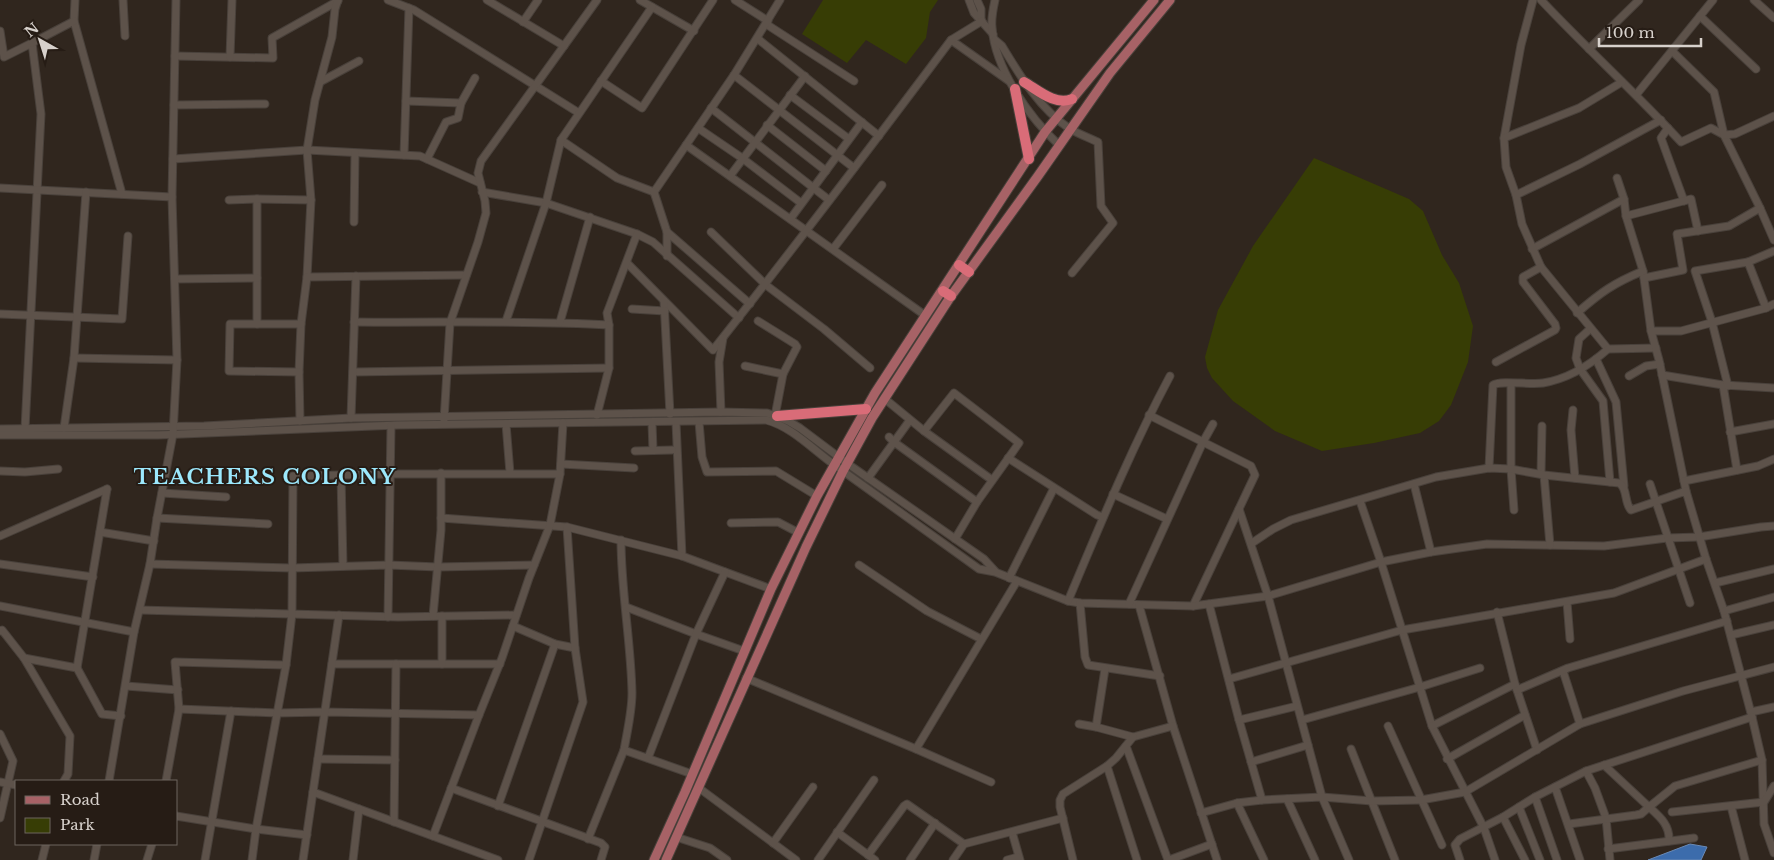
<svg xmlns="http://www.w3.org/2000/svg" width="1774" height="860" viewBox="0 0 1774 860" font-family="'Libre Baskerville',serif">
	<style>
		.green { fill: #373d05 }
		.water { fill: #3c6cac; stroke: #6a8ab6 }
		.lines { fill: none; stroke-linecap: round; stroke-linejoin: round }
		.minor-casing { stroke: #49413b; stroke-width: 9 }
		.major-casing { stroke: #49413b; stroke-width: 11 }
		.highway-casing { stroke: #49413b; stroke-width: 12 }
		.minor { stroke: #5d524a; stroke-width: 7 }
		.major { stroke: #a76266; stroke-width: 9 }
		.highway { stroke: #d96c78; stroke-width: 10 }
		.labels { text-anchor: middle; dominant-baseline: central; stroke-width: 4; stroke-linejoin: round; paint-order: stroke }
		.district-label { font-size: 21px; font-weight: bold; letter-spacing: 1px; fill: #9ce8fc; stroke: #261c15 }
	</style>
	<rect width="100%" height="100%" fill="#30261e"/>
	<g class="green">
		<path d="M823 0H938L930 12 926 38 906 64 866 40 847 63 802 34Z"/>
		<path d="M1314 158 1409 199 1423 211 1442 255 1459 283 1473 326 1468 362 1451 405 1439 421 1420 433 1374 443 1322 451 1275 431 1233 401 1212 378 1207 368 1205 357 1218 310 1253 246Z"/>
	</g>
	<path class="water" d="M1690 844 1707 847 1701 860H1648Z"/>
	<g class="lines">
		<defs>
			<g id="minor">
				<path d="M75 0 74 21 122 194"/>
				<path d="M123 0 125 36"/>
				<path d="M388 0 414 10 579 113"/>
				<path d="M487 0 564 46"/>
				<path d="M640 0 694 31"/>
				<path d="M735 0 768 21"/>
				<path d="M969 0 974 13 993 34"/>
				<path d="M977 0 981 9V20"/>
				<path d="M995 0C993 9 991 18 992 27 995 69 1029 117 1059 145"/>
				<path d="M1541 0C1587 49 1636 93 1681 142L1711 128 1724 135 1760 208 1774 240"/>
				<path d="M1754 0 1774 18"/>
				<path d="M1700 16 1756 69"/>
				<path d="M523 22 538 0"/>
				<path d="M766 24 854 81"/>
				<path d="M0 31 4 57 32 43 41 114 25 429"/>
				<path d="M758 39 879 136"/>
				<path d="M951 40 1009 81"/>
				<path d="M995 40 1002 46C1020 76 1040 109 1070 129 1079 134 1089 138 1098 142L1101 206 1113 223 1072 273"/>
				<path d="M32 43 74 21"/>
				<path d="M1589 49 1639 0"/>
				<path d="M1672 51 1714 92 1724 135 1735 134 1774 116"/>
				<path d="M175 56 273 58 272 38 338 1"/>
				<path d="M230 57 232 0"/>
				<path d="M734 75 854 168"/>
				<path d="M601 81 642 108 713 0"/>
				<path d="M320 82 359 61"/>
				<path d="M790 95 849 139"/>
				<path d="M1636 95 1713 0"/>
				<path d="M406 101 461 103 475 78"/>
				<path d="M174 105 265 104"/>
				<path d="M711 108 829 200"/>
				<path d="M767 125 826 171"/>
				<path d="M698 128 742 158 801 203"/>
				<path d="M1668 128 1661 138 1684 201"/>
				<path d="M1504 138 1521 45 1533 0"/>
				<path d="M561 140 617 178 654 192 734 75 780 0"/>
				<path d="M686 145 926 316"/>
				<path d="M404 155 409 8"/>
				<path d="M173 159 307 150 420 156 480 183"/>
				<path d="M427 159 446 122 458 118 461 103"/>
				<path d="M730 176 805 76"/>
				<path d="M1617 178 1624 199 1626 216 1643 271 1651 331"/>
				<path d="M0 188 172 197"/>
				<path d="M482 192 546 203 637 234 653 242 739 318"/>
				<path d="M654 192 667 232V256"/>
				<path d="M1516 195 1506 167 1504 138 1579 108 1622 82"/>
				<path d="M257 199V324"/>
				<path d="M229 200 257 199 311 200 307 150 315 100 332 37 335 9 338 0"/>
				<path d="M1626 216 1691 199 1698 231"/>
				<path d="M791 218 862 122"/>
				<path d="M354 222 355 153"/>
				<path d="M667 232 750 304"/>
				<path d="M711 232 766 285 824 329 870 368"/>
				<path d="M833 249 882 185"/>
				<path d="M1532 249 1624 199"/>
				<path d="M1748 262 1774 251"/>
				<path d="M627 263 713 350C794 248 873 144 951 40L982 21"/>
				<path d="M307 277 311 200"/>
				<path d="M1644 278 1683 270 1677 234 1729 226 1760 208"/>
				<path d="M175 279 257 278"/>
				<path d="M664 301 670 414"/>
				<path d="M1766 308 1774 304"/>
				<path d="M632 309 665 311"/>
				<path d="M1577 313C1601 292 1614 283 1643 271"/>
				<path d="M0 314 122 319 128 236"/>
				<path d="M506 321 546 203 561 140 652 7"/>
				<path d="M758 321 795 344 797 347 783 374"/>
				<path d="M354 322C439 323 524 320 609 325L607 313 637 234"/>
				<path d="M560 322 590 217"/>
				<path d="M1590 329 1579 339 1576 358 1580 369 1603 401 1610 482"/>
				<path d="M1608 349 1541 267 1522 224 1516 195 1580 164 1661 120"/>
				<path d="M74 358 177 360"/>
				<path d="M1596 359 1616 402 1624 486"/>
				<path d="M1496 362 1555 330 1556 328 1555 324 1523 282V277L1541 267"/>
				<path d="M745 366 783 374 775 416"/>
				<path d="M299 372 301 324 307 277 466 275"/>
				<path d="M353 372 609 368"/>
				<path d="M1662 375 1723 385 1774 388"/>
				<path d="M1629 376 1646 366 1660 364"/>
				<path d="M1511 384V469L1514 510"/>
				<path d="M1723 385 1737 470"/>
				<path d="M885 399 924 431 992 480"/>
				<path d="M1573 410 1571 430 1575 478"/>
				<path d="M721 412 719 362 723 338"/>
				<path d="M597 415 609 368V325"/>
				<path d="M1149 415 1251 466 1255 475 1193 606"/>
				<path d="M351 418 356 276"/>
				<path d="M444 420 450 323 478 242 486 213 485 201 478 173 481 161 597 0"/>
				<path d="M300 421 299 372 229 371 230 324H301"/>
				<path d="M676 422 682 556"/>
				<path d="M699 422 702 457 707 472 776 471 817 496"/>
				<path d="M652 423 653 450"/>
				<path d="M506 424 510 473"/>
				<path d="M64 428 74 358 86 192"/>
				<path d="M0 429 204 426 351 418 721 412 767 413 788 421 800 428 848 464 984 559 995 571"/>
				<path d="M924 431 954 393 1019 443 977 502 955 539"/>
				<path d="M1730 432 1774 424"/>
				<path d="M0 435H158L398 425 766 420C793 427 814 451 836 466 884 501 932 535 979 569L995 572 1068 601 1080 603 1193 606 1268 596 1381 562 1431 552 1487 544 1604 546 1667 538 1699 537 1761 527 1774 526"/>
				<path d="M889 437 894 442 977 502"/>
				<path d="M635 451 672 450"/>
				<path d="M1008 458 1097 515 1103 517"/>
				<path d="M561 464 634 468"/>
				<path d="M1489 468 1493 385C1501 380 1531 385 1543 383 1567 379 1590 365 1608 349L1656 348"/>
				<path d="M0 471 25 472 58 469"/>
				<path d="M1541 474 1542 426"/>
				<path d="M341 475 343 566"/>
				<path d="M1544 475 1550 545"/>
				<path d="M868 478 910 420"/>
				<path d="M1684 481 1659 360 1651 331H1681L1766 308 1748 262 1695 271 1712 322 1728 386"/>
				<path d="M1414 484 1431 552"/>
				<path d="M1650 484 1690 603"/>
				<path d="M1686 491 1684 481 1758 466 1774 459"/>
				<path d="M162 493 226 497"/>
				<path d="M1113 494 1167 519"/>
				<path d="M1360 501 1381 562 1432 726 1484 828 1495 860"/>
				<path d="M1239 509 1268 596 1322 797 1349 860"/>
				<path d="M157 518 268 524"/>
				<path d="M441 518 567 527 682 556 771 589"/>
				<path d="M731 523 778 522 799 533"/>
				<path d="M100 532 154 541"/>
				<path d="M0 536 107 489"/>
				<path d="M621 540C621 591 631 642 632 693 632 712 627 732 624 750"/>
				<path d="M1252 543 1273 529 1291 520 1436 477 1489 468 1511 469 1544 475 1619 483C1628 488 1624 503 1631 510L1686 491 1706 559 1724 611 1752 717 1762 760 1764 824 1774 853"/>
				<path d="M0 564 93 577"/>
				<path d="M150 564 292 568 389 565 438 567 534 565"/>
				<path d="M859 565 927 611 981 639"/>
				<path d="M1009 578 1054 488"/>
				<path d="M1715 583 1774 569"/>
				<path d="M1068 601C1100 525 1131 449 1170 376"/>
				<path d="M1567 602 1570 639"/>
				<path d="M1080 603 1085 657 1088 665 1160 676"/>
				<path d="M1129 604 1203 442 1213 424"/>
				<path d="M1209 604 1239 720 1262 800"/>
				<path d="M1139 605 1173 726 1217 860"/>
				<path d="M0 606 134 632"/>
				<path d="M626 607 696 634 744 651"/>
				<path d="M140 610 398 617 516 615"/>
				<path d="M1724 611 1774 597"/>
				<path d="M1497 612 1515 684 1537 750"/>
				<path d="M433 616 441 530V473"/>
				<path d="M388 617 391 426"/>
				<path d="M513 626 555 644 575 648"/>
				<path d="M0 631 2 630 24 658 70 736 68 774 64 781"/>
				<path d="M1731 635 1774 625"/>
				<path d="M24 658 77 668 102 714 121 716"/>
				<path d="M332 664H500"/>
				<path d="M442 664V616"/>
				<path d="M77 668 107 489"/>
				<path d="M1105 669 1096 727 1133 737 1173 726"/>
				<path d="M1563 671 1580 724"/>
				<path d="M746 678 916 749 991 782"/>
				<path d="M1229 679 1402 630 1614 593 1706 559"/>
				<path d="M126 686 178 690"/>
				<path d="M1517 690 1568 668 1727 621"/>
				<path d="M179 709 277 713 325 712 479 715"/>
				<path d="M1751 712 1774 707"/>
				<path d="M1239 720 1297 706"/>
				<path d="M1302 720 1420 687 1480 668"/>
				<path d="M1079 724 1096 727"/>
				<path d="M1388 726 1442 845"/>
				<path d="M1432 726 1515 684"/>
				<path d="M0 734 13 761 0 818"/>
				<path d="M1126 746 1168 860"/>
				<path d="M916 749 1017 581"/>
				<path d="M1351 749 1395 860"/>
				<path d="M648 758 696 634 725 572"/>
				<path d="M318 759 395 760"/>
				<path d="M1447 759 1525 715"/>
				<path d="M1251 762 1308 745"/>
				<path d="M1107 766 1137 860"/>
				<path d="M1586 771 1595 788 1606 818 1610 860"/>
				<path d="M109 781 134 632 150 564 157 518 173 434 177 360 172 197 176 0"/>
				<path d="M166 781 179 709 175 662 286 665"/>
				<path d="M0 782 16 785"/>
				<path d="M1555 787 1580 860"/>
				<path d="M451 788 601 843 605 847 601 860"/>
				<path d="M699 788 796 860"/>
				<path d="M313 792 498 860"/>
				<path d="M1535 797 1557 860"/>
				<path d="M1287 799 1315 860"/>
				<path d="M1237 803 1264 860"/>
				<path d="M498 806 555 644"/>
				<path d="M1731 806 1745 860"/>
				<path d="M1519 807 1540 860"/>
				<path d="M1672 812 1764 802 1774 786"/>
				<path d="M1201 813 1237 803 1262 800 1322 797 1372 801 1421 800 1465 792 1580 724 1683 691 1774 667"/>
				<path d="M176 816 256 829 307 835"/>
				<path d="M1503 817 1525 860"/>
				<path d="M394 822 396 664"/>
				<path d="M1569 824 1636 815 1641 814 1649 807 1604 765"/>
				<path d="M837 832 875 860"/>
				<path d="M1012 832 1020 860"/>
				<path d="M433 836 479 715 502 658 529 578 550 525 560 474 563 423"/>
				<path d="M676 837 710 848 727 860"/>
				<path d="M588 839 624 750 692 774"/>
				<path d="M1669 841C1670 825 1660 817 1649 807L1675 786 1762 760"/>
				<path d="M773 843 813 787"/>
				<path d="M1608 849 1694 838"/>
				<path d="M868 855 904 806 907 804 964 844"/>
				<path d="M42 860 46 844"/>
				<path d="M94 860 97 844"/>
				<path d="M147 860 152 844"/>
				<path d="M205 860 231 711"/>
				<path d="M252 860 256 829 286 665 292 614 293 476 391 474H560"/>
				<path d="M303 860 339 615"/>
				<path d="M353 860 359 809"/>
				<path d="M529 860 583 702 575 648 567 527"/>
				<path d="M818 860 874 780"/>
				<path d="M910 860 935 823"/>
				<path d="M953 860 964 844 1063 818"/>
				<path d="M1007 860 1018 857"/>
				<path d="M1073 860 1060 807V800L1063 794 1107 766 1116 758 1133 737"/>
				<path d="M1169 860 1212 844"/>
				<path d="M1460 860 1455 845 1460 839 1503 817 1535 797 1586 771 1752 717"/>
			</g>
			<g id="major">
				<path d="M654 860 685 792 771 589 817 496 875 393 1045 132 1154 0"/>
				<path d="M666 860 806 547 843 471 872 418 951 296 1038 176 1110 73 1170 0"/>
			</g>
			<g id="highway">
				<path d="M1024 82C1038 90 1055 106 1072 99"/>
				<path d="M1015 89 1029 159"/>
				<path d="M959 265 969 272"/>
				<path d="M943 291 951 296"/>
				<path d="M777 416 866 409"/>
			</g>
		</defs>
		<use href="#minor" class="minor-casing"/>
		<use href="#major" class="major-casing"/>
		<use href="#highway" class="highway-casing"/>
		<use href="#minor" class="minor"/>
		<use href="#major" class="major"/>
		<use href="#highway" class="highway"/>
	</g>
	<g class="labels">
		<g class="district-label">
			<text x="265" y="477">TEACHERS COLONY</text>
		</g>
	</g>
	<rect x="15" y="780" width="162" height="65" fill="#261c15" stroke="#6d645e"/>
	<rect x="25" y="796" width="25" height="8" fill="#a76266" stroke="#6d645e"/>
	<text x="60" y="805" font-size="15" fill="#d7d1cc">Road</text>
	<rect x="25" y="818" width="25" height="15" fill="#373d05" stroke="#6d645e"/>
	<text x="60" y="830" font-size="15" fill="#d7d1cc">Park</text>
	<g transform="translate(40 40) rotate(321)" stroke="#261c15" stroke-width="4" paint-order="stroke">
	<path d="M0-4L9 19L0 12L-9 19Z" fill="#d7d1cc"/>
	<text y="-8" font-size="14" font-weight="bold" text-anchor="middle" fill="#d7d1cc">N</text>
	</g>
	<path d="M1599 38v8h102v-8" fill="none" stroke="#d7d1cc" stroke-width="2.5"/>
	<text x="1606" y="38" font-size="15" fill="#d7d1cc" stroke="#261c15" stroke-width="4" paint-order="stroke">100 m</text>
</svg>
